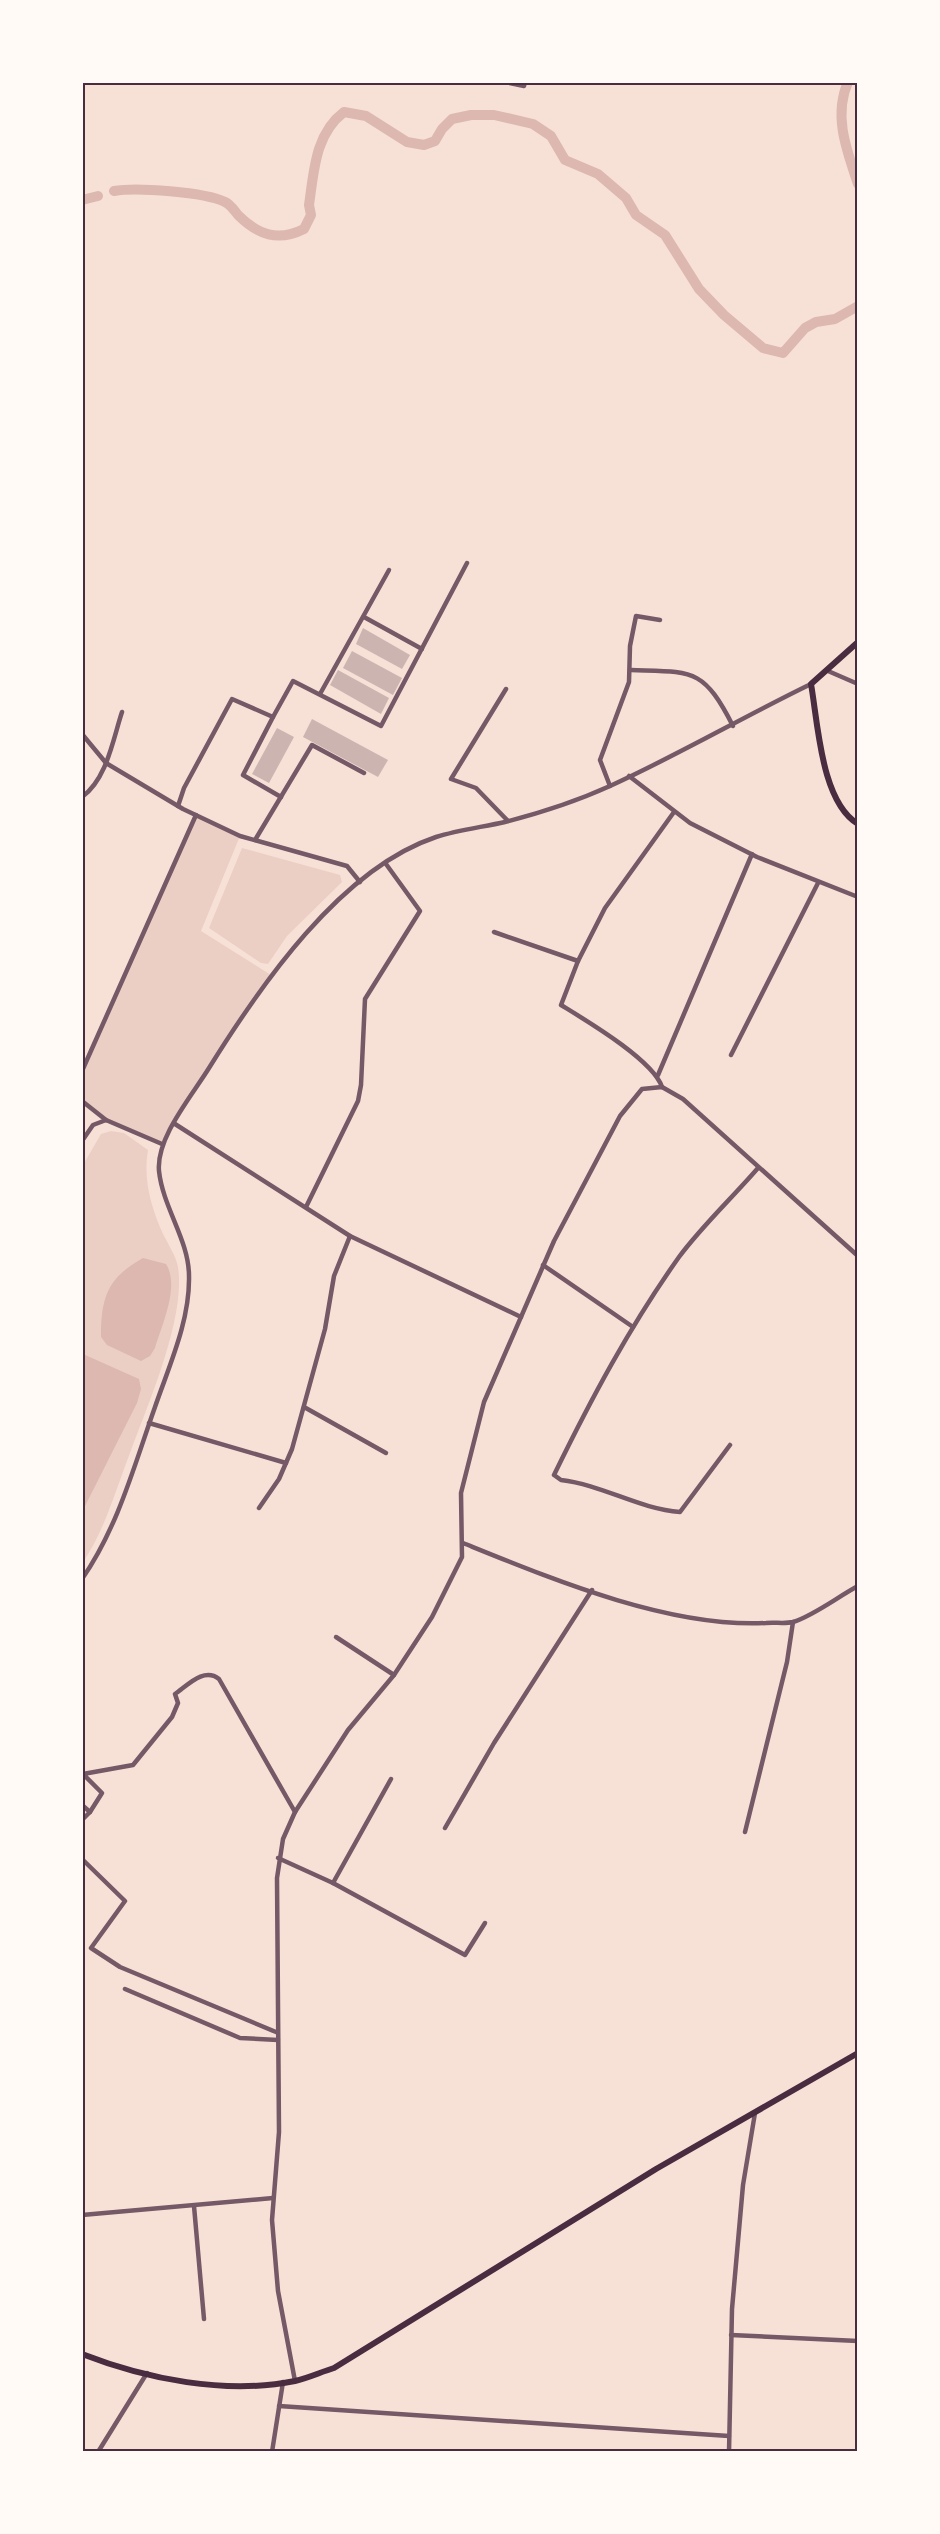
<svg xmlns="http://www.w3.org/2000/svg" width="940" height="2534" viewBox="0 0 940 2534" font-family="'Asap Condensed',sans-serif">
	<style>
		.green { fill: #ebcfc5 }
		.water { fill: #dcb8b0 }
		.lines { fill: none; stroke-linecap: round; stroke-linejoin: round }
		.canal { stroke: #dcb8b0; stroke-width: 10 }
		.building { fill: #ccb4b1 }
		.minor { stroke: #755966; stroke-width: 4.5 }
		.secondary { stroke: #4a2c40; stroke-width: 6 }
		.neatline { fill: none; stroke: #4a2c40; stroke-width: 2 }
	</style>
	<rect width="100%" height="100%" fill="#f7e1d7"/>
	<g class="green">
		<path d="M196 815 240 836 201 931 271 975 162 1144 106 1120 83 1101V1071Z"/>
		<path d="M242 848 340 875 342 882 287 936 268 964 261 963 209 928Z"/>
		<path d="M111 1131 124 1133 148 1150C143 1180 151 1207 163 1234 168 1244 176 1256 178 1267 186 1318 148 1404 130 1453 116 1489 105 1530 83 1562V1165L101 1134Z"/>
	</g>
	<g class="water">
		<path d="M143 1258 166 1264C180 1286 162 1325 155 1348L150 1356 141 1361 107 1345 101 1337C101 1298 107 1278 143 1258Z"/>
		<path d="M83 1354 139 1379 141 1389 137 1403 83 1510Z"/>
	</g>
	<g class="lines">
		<g class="canal">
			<path d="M848 82C833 116 847 151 858 184"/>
			<path d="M114 191C136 187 205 192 225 202 230 204 234 210 238 215 258 235 278 242 304 229L311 215 309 205C314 171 315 134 344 112L366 116 407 142 424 145 435 141 442 129 452 119 471 115H494L533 124 551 136 565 160 598 174 626 198 636 215 665 235 699 289 724 315 763 348 783 353 805 328 816 322 835 319 858 306"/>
			<path d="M82 200 98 196"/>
		</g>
	</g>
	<g class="building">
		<path d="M363 628 410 655 402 669 356 644Z"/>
		<path d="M352 651 402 678 393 695 343 668Z"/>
		<path d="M338 670 389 698 381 714 330 685Z"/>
		<path d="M312 719 388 760 378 777 303 737Z"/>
		<path d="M277 728 294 737 269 783 252 774Z"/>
	</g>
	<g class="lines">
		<g class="minor">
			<path d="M505 82 524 86 525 82"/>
			<path d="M364 617 422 649"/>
			<path d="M631 670C692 672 703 667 733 726"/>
			<path d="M828 671 858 684"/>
			<path d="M506 689 451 779 476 788 508 821"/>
			<path d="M320 694 389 570"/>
			<path d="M273 717 243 775 281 797"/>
			<path d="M82 734 106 763 183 809 240 836 347 866 360 882"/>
			<path d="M629 776 690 823 757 857 858 897"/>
			<path d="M610 786 600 760 629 682 630 646 636 616 660 620"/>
			<path d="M82 797C107 779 113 739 122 712"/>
			<path d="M178 806 184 788 232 699 273 717 293 681 381 726 467 563"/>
			<path d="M255 840 312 745 364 773"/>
			<path d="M494 932 578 961"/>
			<path d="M731 1055 818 883"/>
			<path d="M82 1071 196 815"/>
			<path d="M658 1075 752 854"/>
			<path d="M662 1087C653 1060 587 1021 561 1005L578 961 605 908 674 812"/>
			<path d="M82 1101 106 1120"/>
			<path d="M175 1124 350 1236 521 1317"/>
			<path d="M82 1141 93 1125 106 1120 162 1144"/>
			<path d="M306 1207 358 1101 361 1085 365 999 420 911 386 864"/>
			<path d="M543 1265 633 1327"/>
			<path d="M304 1407 386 1453"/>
			<path d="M149 1423 286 1463"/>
			<path d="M730 1445 680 1512C639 1509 603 1485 561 1480L554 1475C591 1399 630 1326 679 1257 702 1226 732 1198 758 1168"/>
			<path d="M259 1508 279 1479 292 1449 325 1329 334 1276 350 1236"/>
			<path d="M463 1543C552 1579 669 1628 766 1623 774 1622 785 1624 793 1622 813 1616 839 1596 858 1586"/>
			<path d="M82 1579C118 1527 134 1466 155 1407 169 1366 190 1321 189 1276 189 1240 163 1208 159 1171 156 1138 191 1097 209 1068 260 986 340 869 436 837 458 830 483 827 505 822 540 813 577 801 610 786 678 755 743 717 811 684"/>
			<path d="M336 1637 394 1675"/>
			<path d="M82 1805 90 1812 82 1820"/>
			<path d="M90 1812 102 1793 83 1774 133 1765 172 1717 178 1703 175 1694C188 1685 204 1667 219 1679L295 1812"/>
			<path d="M445 1828 494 1743 592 1590"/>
			<path d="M745 1832 787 1662 793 1622"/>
			<path d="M278 1858 333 1883 465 1955 485 1923"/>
			<path d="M82 1859 125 1901 91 1948 120 1967 276 2032"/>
			<path d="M333 1883 391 1779"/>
			<path d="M125 1989 240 2038 278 2040"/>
			<path d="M194 2206 204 2319"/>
			<path d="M82 2215 273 2198"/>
			<path d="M731 2335 858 2341"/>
			<path d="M295 2381 278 2291 272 2220 279 2132 277 1878 283 1839 295 1812 348 1730 394 1675 432 1617 462 1557 461 1493 484 1402 554 1241 620 1116 642 1089 662 1087 683 1099 858 1256"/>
			<path d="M279 2406 729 2436"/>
			<path d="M98 2452 147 2373"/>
			<path d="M272 2452 283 2382"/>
			<path d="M729 2452 732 2309 743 2185 755 2113"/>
		</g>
		<g class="secondary">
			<path d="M858 642 811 684C818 723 821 802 858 824"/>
			<path d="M82 2354C146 2379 226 2395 295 2381 308 2378 321 2372 334 2368L656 2169 858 2053"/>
		</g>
	</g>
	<rect width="940" height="2534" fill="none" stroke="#fffaf5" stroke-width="168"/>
	<rect x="84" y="84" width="772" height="2366" class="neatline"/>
</svg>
